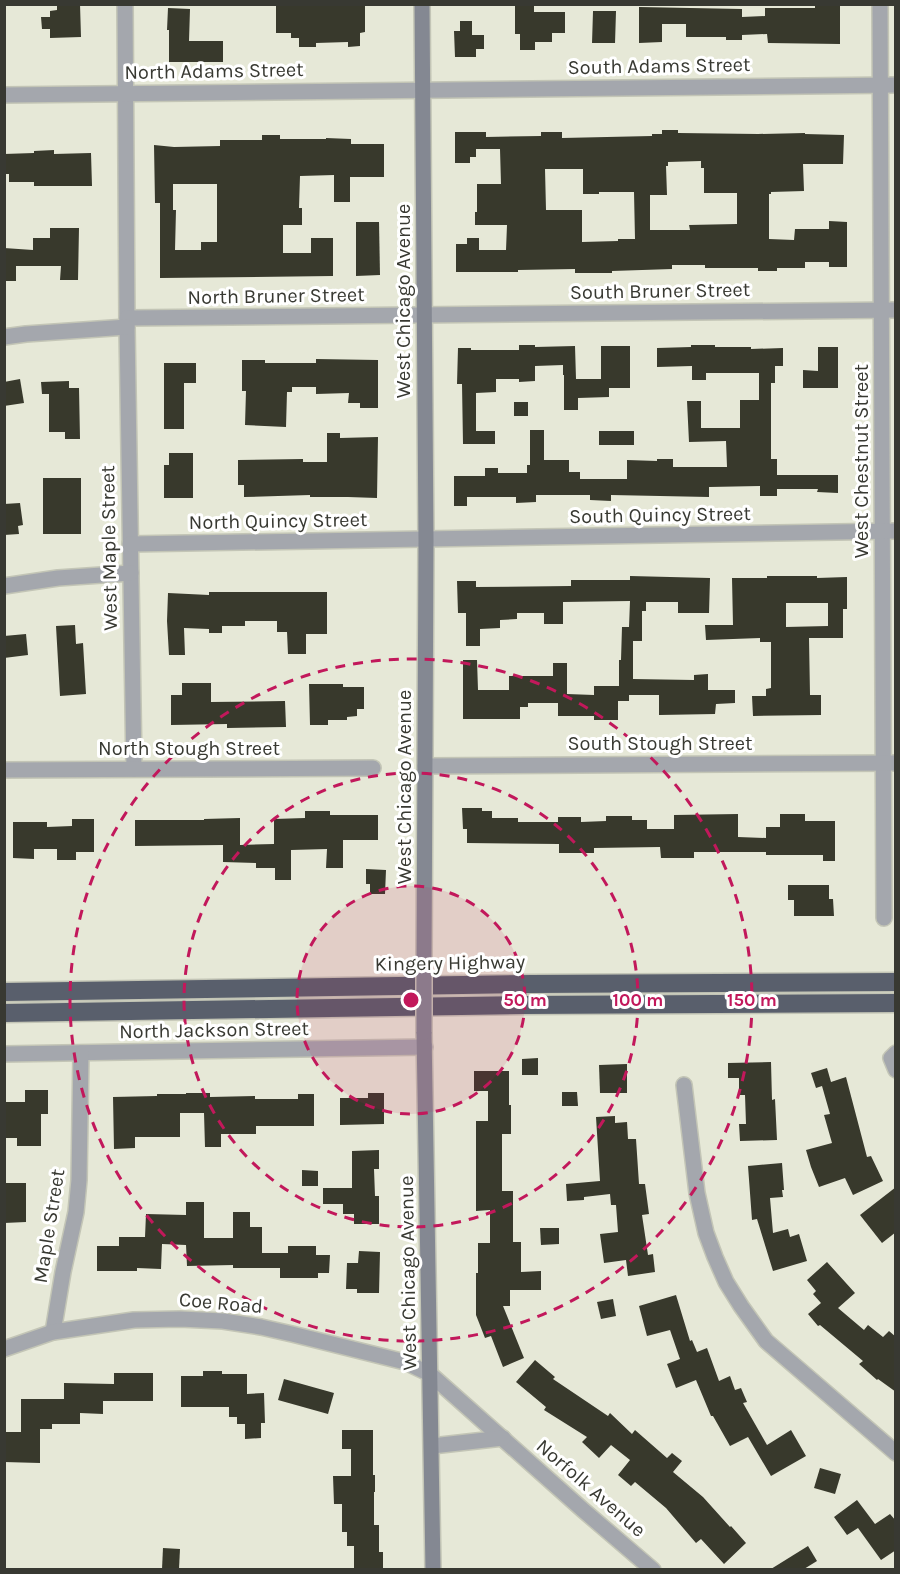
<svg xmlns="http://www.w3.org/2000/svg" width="900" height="1574" viewBox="0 0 900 1574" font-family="Karla,sans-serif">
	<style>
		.building { fill: #38392c; fill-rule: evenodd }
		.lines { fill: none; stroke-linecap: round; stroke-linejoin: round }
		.street-casing { stroke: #c3c5b6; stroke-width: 18 }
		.secondary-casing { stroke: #c3c5b6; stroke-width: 18 }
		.highway-casing { stroke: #c3c5b6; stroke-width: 21 }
		.street { stroke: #a4a7ad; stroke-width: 15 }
		.secondary { stroke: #848892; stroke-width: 15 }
		.highway { stroke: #595f6c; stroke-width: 18 }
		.secondary-bridge-casing { stroke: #c3c5b6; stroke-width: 18; stroke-linecap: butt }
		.secondary-bridge { stroke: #848892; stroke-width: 15 }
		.ring { fill: none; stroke: #c2185b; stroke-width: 3; stroke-dasharray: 10 8 }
		.labels { text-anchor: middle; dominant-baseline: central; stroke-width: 6; stroke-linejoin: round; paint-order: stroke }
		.street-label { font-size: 20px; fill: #383932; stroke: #fff }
		.centre { fill: #c2185b; stroke: #fff; stroke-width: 3 }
		.ring-label { font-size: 18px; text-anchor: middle; font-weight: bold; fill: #c2185b; stroke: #fff; stroke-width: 6; stroke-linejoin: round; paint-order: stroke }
	</style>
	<rect width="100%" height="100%" fill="#e6e8d7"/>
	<g class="building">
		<path d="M57 4H80L81 37 50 38V29H42L41 17H50V11L57 10Z"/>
		<path d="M359 4V6H365V32L360 33V46L348 47V42L316 43V47H299V38H291V33H276V6Z"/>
		<path d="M515 4H534V12H565V33H552V42H535V50H520V34H515Z"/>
		<path d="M840 5V44L768 43 767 34 742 35V40H726V37H686V24H662V42L639 43V7L742 9V17L765 16V8H815V6Z"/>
		<path d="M168 8 190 9 189 41H223V62H169V30H167Z"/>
		<path d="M593 11H616L615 43H592Z"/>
		<path d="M460 21H472V35H484V49H476V57H455L454 31H460Z"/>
		<path d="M662 130H678V133L758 134 805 133V134L844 135 843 164H803L804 191 771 192V194H769V239L794 240 795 229H829V221L847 222V267H829V262H805V268H777V271H758V268H705V265H672V269L612 271V273H575V269L518 270V272H456V244H467V238H479V250H506L507 225H475V212H477V184H501L500 149H476V157H470V163H455V132H486V137L541 136V132H562V138L652 136V134H662ZM701 161V168H704V193H737V224L689 225 690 230H650V195H667L666 166H668V162ZM545 169H583V194H599V192H634L635 239H618V241L582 242V210H546Z"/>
		<path d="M262 135H280V139H326V138L351 139V144H384V177H350V202H334V175L300 176 299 208H302V225H283V253H311V238H333V276L160 278V203H155L154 145 174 147 220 146V140H262ZM173 184H217V242H201V250H175L176 210H173Z"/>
		<path d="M54 150V154L91 153 92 186H34V182H9V174H4V154L34 153V151Z"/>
		<path d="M356 222H379L380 275 356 276Z"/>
		<path d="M50 228H79L78 280H60L61 266H16V281H4V248L33 250V238H50Z"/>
		<path d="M519 345H535V347L575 346 576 379H601V346H630V388H609V397L578 398V410H564V375H563V365L535 366V381L519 382V379H496V392L476 393V431H495V444H463L462 384H457L458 348H471V350H519Z"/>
		<path d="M691 345H715V347H751V349L783 348V366H775V383H771V459H777V475H838V493L817 492 818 489H777V496H760V486L709 487V497L611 495V501L590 500V495H536V502L516 503V497H467V506H454V476H485V468H498V473H527V465H530V430H544V460H569V472H580V479H627V460L657 461V459H673V467H727L726 441 689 442 687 401H701V428H740V400H759V373H706V380H692V366L657 367V348L691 347Z"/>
		<path d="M818 347H838V388H803V370L818 371Z"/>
		<path d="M316 359 378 360V408H360V403H348L349 393 316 394V387H292V392H287L286 427 245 425 246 391H242V360H265V363H316Z"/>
		<path d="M164 363H196V383H184V429H164Z"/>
		<path d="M20 379 24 403 4 406V382Z"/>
		<path d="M69 381V388H79L80 439H65V432H49V394H42L41 382Z"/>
		<rect x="514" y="402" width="14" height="14"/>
		<rect x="599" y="431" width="35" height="14"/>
		<path d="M327 433H340V438L378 437 377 498 348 497H310V495L244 497V485H238V460L303 459V462H327Z"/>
		<path d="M169 453H193V498H164V465H169Z"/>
		<rect x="43" y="478" width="38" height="56"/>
		<path d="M20 503 23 525 18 526 19 534 4 535V504Z"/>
		<path d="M630 576 710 578 709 613H678V602H646V611H642V641H633V679L694 680V675L708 674V690H735V703L716 704 715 714 659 715V695H629V701H618V720H594V716H558V703H528V707H520V719H463V660H477L478 690H509V676H553V663H567V694L594 695V686H619V660H621L622 627H629L630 601 563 602V624H544V613H517V619L500 620V628L480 629V646H466V613H458L457 581H476V587L571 586V580H630Z"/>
		<path d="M767 576H817V578L847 577V609H843V638H809L810 695H821V715L753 716 752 696H766V689L771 688V642H760V638L706 640 705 625H733L732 578H767ZM786 603H828V626L786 627Z"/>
		<path d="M209 592H327V634H306V654H288L287 632H277V621H245V626H222V633H209V629L184 628 185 655H169L167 621 168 593 209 595Z"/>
		<path d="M75 625 76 644 83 643 86 694 60 696 56 626Z"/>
		<path d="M26 634 28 655 4 658V636Z"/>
		<path d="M182 683H211V702L285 701 286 727 227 728V724L171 725V695H182Z"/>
		<path d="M309 684H343V687H364V709H357V716L347 717V720H328V725H310Z"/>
		<path d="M462 808H482V811H492V818H518V822H558V817H581V822L606 821V816H632V820H647V829H674V815L738 814V837L766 838V827H780V814H805V821H835V861H823V855H766V852H694V858H661L660 847 594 848V853H559V844L467 843V829H463Z"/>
		<path d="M305 811H330V815H378V840H343V868H326L327 849 291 850V880H275V868H256V863L223 862V845L135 846V820H204V819L240 818V845L274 844V819L305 818Z"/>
		<path d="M72 819H94V852H76V860H57V849H34V859L13 858V822H47V827L72 826Z"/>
		<path d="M366 869 386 870 385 894H370V884H366Z"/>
		<path d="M788 885H829V899H833L834 916H794V900H788Z"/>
		<path d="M538 1058V1075H522V1059Z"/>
		<path d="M771 1062 772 1100 775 1099 777 1140 740 1141 739 1124H746L745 1095H739V1078H728V1063Z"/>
		<path d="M627 1064V1093H600L599 1065Z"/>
		<path d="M827 1068 831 1082 846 1077 867 1157 871 1156 883 1181 853 1195 845 1178 819 1187 811 1167 806 1150 832 1143 824 1115 830 1114 822 1086 816 1088 811 1073Z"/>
		<path d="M474 1071H509V1105H511V1134H502V1191H513V1242H521V1272L541 1271V1290H510V1306H503L524 1358 503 1367 491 1336 485 1338 476 1315V1273H478V1243H490V1210L476 1211V1121H488V1091H474Z"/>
		<path d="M25 1090H48V1114H41V1146H17V1138H4V1102H25Z"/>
		<path d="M562 1092H577L578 1106H562Z"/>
		<path d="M186 1093H210V1097L255 1096V1099H298V1094H314V1126H256V1134H221V1147H205L204 1113H180V1137H135V1148L114 1149 113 1097 157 1096V1094H186Z"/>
		<path d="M368 1093H384V1124L340 1125V1098H368Z"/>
		<path d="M615 1116V1123L627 1122 628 1139H636L639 1184H645L649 1214 642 1215 648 1255 653 1254 655 1272 628 1276 626 1260 604 1263 600 1234 618 1232 616 1205H611L610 1194 584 1197V1200L567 1201 566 1184 600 1181 596 1117Z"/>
		<path d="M379 1150V1169H374L375 1196H379V1224H354V1214H343V1204H323V1188H352V1151Z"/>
		<path d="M782 1163 784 1190H782L783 1197 770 1198 773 1233 788 1229 790 1237 799 1234 807 1261 773 1271 757 1219 752 1220 748 1166Z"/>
		<path d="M302 1170 318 1171V1186H302Z"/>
		<path d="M4 1183H26V1222L4 1223Z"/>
		<path d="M896 1187V1232L882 1243 860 1215Z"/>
		<path d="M186 1202H204V1238H233V1212H250V1227H262V1253H288V1246H316V1255H330L329 1273H318V1278H280V1268H233V1265L187 1266 186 1245 162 1244 161 1269 137 1268V1271H97V1246H119V1237H145L146 1214 186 1215Z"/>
		<path d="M540 1228H559V1244L541 1245Z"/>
		<path d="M359 1251 380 1252 379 1293H357V1289H346L347 1263H358Z"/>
		<path d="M827 1262 855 1293 838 1308 864 1330 868 1325 883 1337 889 1331 896 1337V1392L878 1379 877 1380 859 1364 863 1361 820 1325 818 1326 808 1314 821 1303 813 1294 816 1291 807 1280Z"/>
		<path d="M676 1295 690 1341 692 1340 697 1352 707 1348 719 1381 730 1376 735 1390 741 1388 747 1402 743 1403 767 1445 791 1430 806 1456 771 1476 748 1437 730 1446 713 1416H711L696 1380 676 1388 667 1364 680 1359 670 1330 647 1336 639 1306Z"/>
		<path d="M613 1299 616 1316 601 1319 597 1302Z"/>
		<path d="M535 1360 555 1377 553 1379 608 1416 610 1413 632 1434 635 1430 667 1458 672 1453 682 1461 673 1472 703 1497 730 1527 731 1526 746 1543 724 1564 701 1539 696 1543 666 1508 635 1482 631 1486 618 1475 630 1460 611 1445 599 1458 582 1442 587 1437 544 1410 546 1407 516 1382Z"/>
		<path d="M203 1371H222V1374H247V1394L264 1393 265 1423H261V1438L245 1439V1424H237V1417H229V1407H181V1376H203Z"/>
		<path d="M114 1373H153V1401H103V1414L80 1413V1424H52V1429H40V1463L4 1462V1432H21V1399H64V1383L114 1384Z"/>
		<path d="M284 1379 334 1393 328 1414 278 1400Z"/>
		<path d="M342 1430H373V1475H375V1492H374V1525H379V1552H383V1568H375V1569H354V1546H347V1532H342V1504H334L333 1476H351V1449H342Z"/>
		<path d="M820 1468 841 1474 835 1494 814 1488Z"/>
		<path d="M857 1500 875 1524 890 1514 896 1521V1550L881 1560 858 1528 847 1535 834 1517Z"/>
		<path d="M808 1546 817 1561 804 1569H771Z"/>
		<path d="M163 1548 180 1549 179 1569H162Z"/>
	</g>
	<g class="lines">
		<defs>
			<g id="street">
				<path d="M125 4 127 327 134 769"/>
				<path d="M880 4 884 918"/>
				<path d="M4 95 896 85"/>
				<path d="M127 318 896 310"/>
				<path d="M4 337 26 334 127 327"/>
				<path d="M130 544 896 531"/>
				<path d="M4 586 58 578 131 573"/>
				<path d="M425 766 896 763"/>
				<path d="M4 770 373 768"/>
				<path d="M896 1053 891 1058 896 1070"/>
				<path d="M4 1054 425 1047"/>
				<path d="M684 1085 697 1193 706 1233 715 1257 726 1282 741 1306 766 1341 896 1453"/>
				<path d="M53 1332 63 1272 76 1212 79 1180 81 1053"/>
				<path d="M4 1349 53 1332 134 1320 180 1319 223 1321 261 1327 292 1334 405 1362 430 1374 583 1510 653 1570"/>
				<path d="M432 1446 503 1438"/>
			</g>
			<g id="secondary">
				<path d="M422 4 426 540 424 961"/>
				<path d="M424 1032 433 1570"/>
			</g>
			<g id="highway">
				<path d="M4 992 532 984 896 982"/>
				<path d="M4 1013 524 1005 896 1003"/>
			</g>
		</defs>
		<use href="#street" class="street-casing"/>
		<use href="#secondary" class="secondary-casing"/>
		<use href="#highway" class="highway-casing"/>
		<use href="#street" class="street"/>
		<use href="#secondary" class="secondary"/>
		<use href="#highway" class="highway"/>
		<defs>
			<path id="secondary-bridge" d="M424 961V1032"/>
		</defs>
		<use href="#secondary-bridge" class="secondary-bridge-casing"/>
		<use href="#secondary-bridge" class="secondary-bridge"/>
	</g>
	<circle cx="411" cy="1000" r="114" fill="#c2185b" fill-opacity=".12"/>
	<g class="ring">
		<circle cx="411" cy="1000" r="114"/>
		<circle cx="411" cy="1000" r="227"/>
		<circle cx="411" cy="1000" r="341"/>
	</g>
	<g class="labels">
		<g class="street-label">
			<text transform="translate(659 66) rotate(-1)">South Adams Street</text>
			<text transform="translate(214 71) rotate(-1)">North Adams Street</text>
			<text transform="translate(660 291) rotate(-1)">South Bruner Street</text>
			<text transform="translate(276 296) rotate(-1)">North Bruner Street</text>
			<text transform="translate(403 301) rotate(-90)">West Chicago Avenue</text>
			<text transform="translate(861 461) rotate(-90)">West Chestnut Street</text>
			<text transform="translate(660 515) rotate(-1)">South Quincy Street</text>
			<text transform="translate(278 521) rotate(-1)">North Quincy Street</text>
			<text transform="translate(109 548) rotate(-91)">West Maple Street</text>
			<text x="660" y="743">South Stough Street</text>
			<text x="189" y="748">North Stough Street</text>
			<text transform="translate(404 787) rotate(-90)">West Chicago Avenue</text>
			<text transform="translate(450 963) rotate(-1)">Kingery Highway</text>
			<text transform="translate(214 1030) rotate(-1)">North Jackson Street</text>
			<text transform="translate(49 1226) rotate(-81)">Maple Street</text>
			<text transform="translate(408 1273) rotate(-91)">West Chicago Avenue</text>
			<text transform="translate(221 1303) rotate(5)">Coe Road</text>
			<text transform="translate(591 1488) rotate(41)">Norfolk Avenue</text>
		</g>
	</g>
	<circle cx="411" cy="1000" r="9" class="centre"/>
	<g class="ring-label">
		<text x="525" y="1006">50 m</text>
		<text x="638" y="1006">100 m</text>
		<text x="752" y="1006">150 m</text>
	</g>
	<rect width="900" height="1574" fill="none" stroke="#383932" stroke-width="12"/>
</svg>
